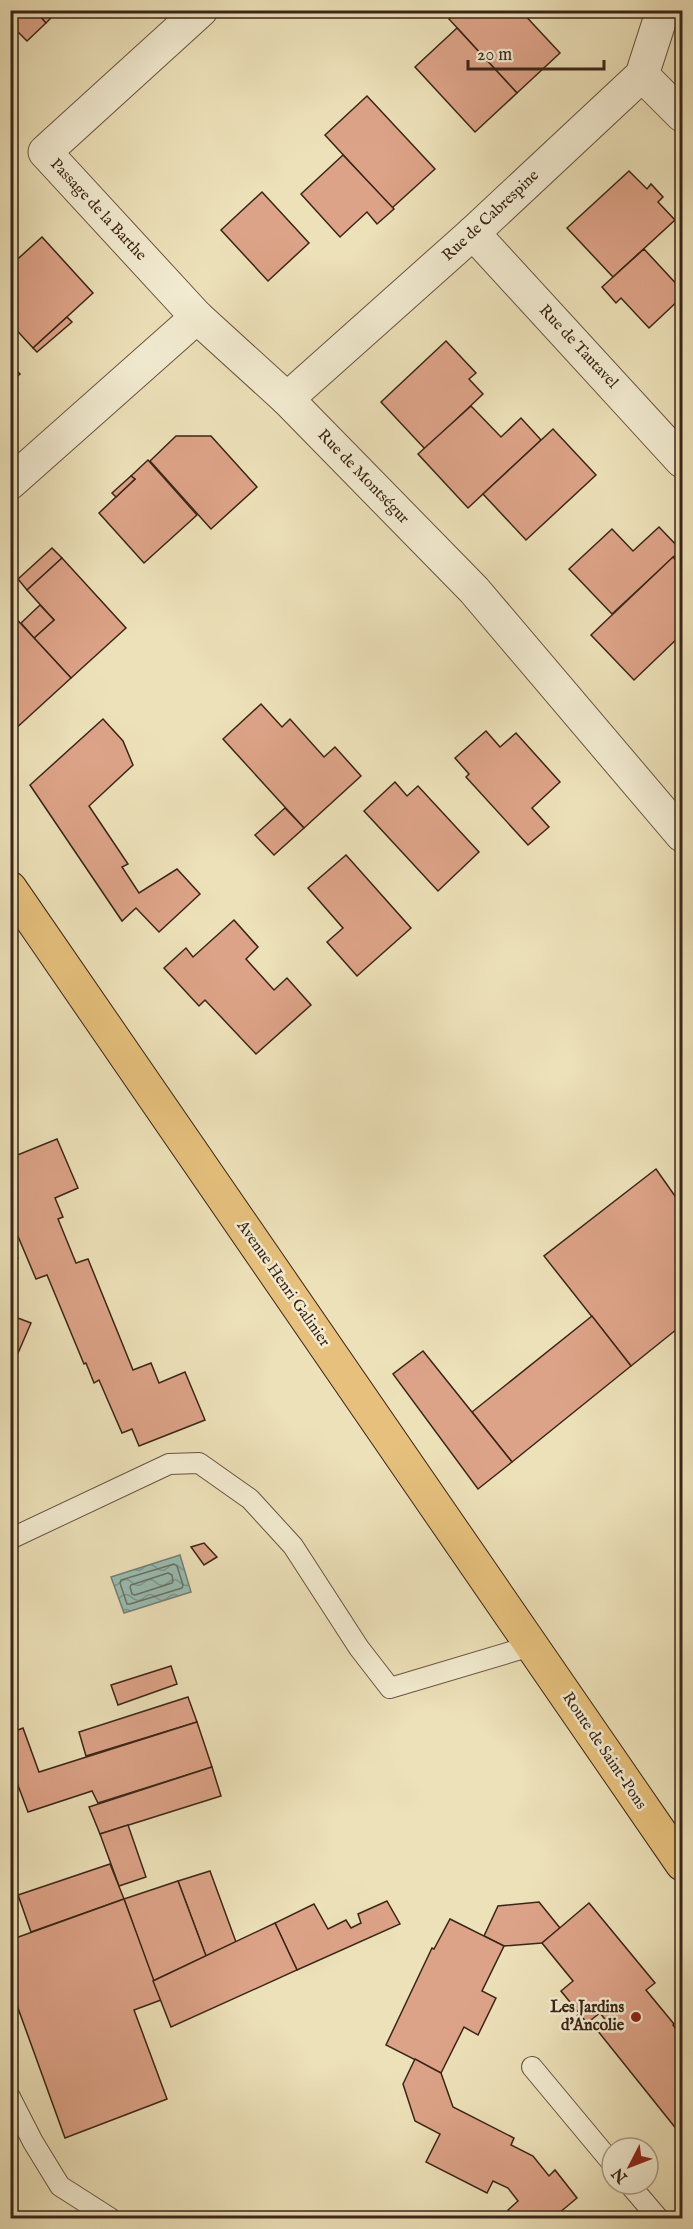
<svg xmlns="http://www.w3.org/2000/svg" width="693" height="2229" viewBox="0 0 693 2229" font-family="'IM FELL English',serif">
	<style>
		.water { fill: url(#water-waves); stroke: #738075; stroke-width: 1.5 }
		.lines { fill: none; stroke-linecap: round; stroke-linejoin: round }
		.shore { stroke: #6a7165; stroke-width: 1.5 }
		.building { fill: #dda388; stroke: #3b2517; stroke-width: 1.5 }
		.service-casing { stroke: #685440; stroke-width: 22 }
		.minor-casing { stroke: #685440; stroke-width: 35 }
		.primary-casing { stroke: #3b2517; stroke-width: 35 }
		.service { stroke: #f3ecd2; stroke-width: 20 }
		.minor { stroke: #f3ecd2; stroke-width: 33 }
		.primary { stroke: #e6c07c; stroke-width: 33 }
		.poi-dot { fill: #8f2418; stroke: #f3ecd2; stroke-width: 2 }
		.labels { text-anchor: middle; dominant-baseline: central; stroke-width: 5; stroke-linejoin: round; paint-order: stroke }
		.street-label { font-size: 16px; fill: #3b2517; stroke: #f3ecd2 }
		.poi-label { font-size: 16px; font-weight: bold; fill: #3b2517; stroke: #f3ecd2; text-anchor: end }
	</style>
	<defs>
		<pattern id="water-waves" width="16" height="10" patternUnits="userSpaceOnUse" patternTransform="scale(1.5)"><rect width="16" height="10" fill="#99bdb3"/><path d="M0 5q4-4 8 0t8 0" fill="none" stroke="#7e9991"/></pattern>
	</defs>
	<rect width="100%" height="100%" fill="#ede1b9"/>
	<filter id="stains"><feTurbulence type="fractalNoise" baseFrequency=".00333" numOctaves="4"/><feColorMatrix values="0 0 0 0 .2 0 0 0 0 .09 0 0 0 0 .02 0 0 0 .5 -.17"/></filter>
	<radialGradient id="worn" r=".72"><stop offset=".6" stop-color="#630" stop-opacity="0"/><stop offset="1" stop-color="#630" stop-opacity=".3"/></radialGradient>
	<path class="water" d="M180 1555 191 1592 124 1613 111 1577Z"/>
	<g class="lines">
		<g class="shore">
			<path d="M174 1564 177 1566 183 1585 182 1588 130 1604H127L120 1583 121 1580Z"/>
			<path d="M168 1573 172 1575 173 1581 172 1583 135 1595 132 1594 130 1587 131 1585Z"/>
		</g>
	</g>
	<g class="building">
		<path d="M10 10H35L46 23 27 41 10 24Z"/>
		<path d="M35 10H59L46 23Z"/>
		<path d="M457 10H520L560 53 517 93 449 19Z"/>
		<path d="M457 28 517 93 475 132 415 67Z"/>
		<path d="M367 96 435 169 392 208 325 135Z"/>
		<path d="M343 155 394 209 377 224 367 212 340 237 301 194Z"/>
		<path d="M629 171 647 189 651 184 663 197 658 202 675 220 613 277 567 228Z"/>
		<path d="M262 192 309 243 268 281 221 230Z"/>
		<path d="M42 237 93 293 33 348 10 323V266Z"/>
		<path d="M644 249 682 290V297L649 328 621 298 616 303 602 287Z"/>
		<path d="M67 317 72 322 37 352 33 348Z"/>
		<path d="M446 341 476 373 469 379 483 394 425 449 381 402Z"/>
		<path d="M10 364 20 374 10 383Z"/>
		<path d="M471 406 501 437 521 418 541 440 468 508 418 454Z"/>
		<path d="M553 429 596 475 526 540 483 494Z"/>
		<path d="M176 436H211L257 487 211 529 150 461Z"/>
		<path d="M148 460 197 515 144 563 99 513 135 479 131 476Z"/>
		<path d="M131 476 135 479 116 497 112 493Z"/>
		<path d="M659 527 681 550 612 614 569 569 612 529 633 551Z"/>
		<path d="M52 548 62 558 27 590 18 579Z"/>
		<path d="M673 557 682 568V634L634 680 591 635Z"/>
		<path d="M62 558 126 628 71 678 34 638 54 620 27 590Z"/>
		<path d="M40 605 54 620 34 638 21 623Z"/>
		<path d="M10 612 71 678 13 731 10 728Z"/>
		<path d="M261 704 282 727 290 719 324 757 335 747 361 776 304 828 223 739Z"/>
		<path d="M103 719 123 741 133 765 89 806 128 864 122 867 139 893 177 869 200 894 159 932 136 908 122 921 30 785Z"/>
		<path d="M486 731 500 747 516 733 560 782 532 808 549 827 528 845 466 777 469 774 455 758Z"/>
		<path d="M395 782 407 796 418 786 479 852 438 891 364 811Z"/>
		<path d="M285 808 304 828 274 855 255 835Z"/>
		<path d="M346 855 411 928 357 976 327 942 343 928 308 888Z"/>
		<path d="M234 920 258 947 246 959 274 990 287 978 311 1005 256 1054 205 1000 199 1006 164 968 186 948 193 957Z"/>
		<path d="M57 1139 78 1188 55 1198 63 1217 58 1219 76 1263 88 1259 133 1370 151 1363 159 1383 185 1372 205 1420 139 1446 132 1429 122 1433 99 1380 94 1383 86 1363 84 1364 47 1275 36 1279 17 1234 10 1237V1158Z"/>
		<path d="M656 1169 682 1206V1325L631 1366 544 1256Z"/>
		<path d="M10 1241 18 1258 10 1261Z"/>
		<path d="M10 1315 31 1323 12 1367 10 1366Z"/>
		<path d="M592 1316 631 1366 512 1462 472 1412Z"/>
		<path d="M423 1351 512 1462 478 1489 393 1374Z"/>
		<path d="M204 1543 217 1557 204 1565 191 1547Z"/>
		<path d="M171 1666 177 1684 118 1705 111 1685Z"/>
		<path d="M188 1697 197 1722 86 1756 79 1732Z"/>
		<path d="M197 1722 212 1767 98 1803 92 1791 28 1812 10 1764V1733L23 1728 39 1772Z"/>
		<path d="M212 1767 221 1796 100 1834 89 1807Z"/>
		<path d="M128 1825 146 1877 119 1886 100 1834Z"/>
		<path d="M110 1864 124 1899 31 1932 18 1895Z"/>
		<path d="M210 1871 236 1942 206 1956 178 1881Z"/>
		<path d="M178 1881 206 1956 153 1981 124 1899Z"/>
		<path d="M124 1899 161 2000 134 2010 167 2099 65 2138 10 1986V1940Z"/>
		<path d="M387 1901 400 1924 297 1970 275 1923 314 1904 328 1929 346 1920 351 1928 361 1923 358 1914Z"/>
		<path d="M539 1902 560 1928 542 1943 504 1946 484 1936 498 1906Z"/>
		<path d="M589 1903 655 1983 646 1990 674 2024 673 2025 682 2037V2136L597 2030 607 2022 600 2013 587 2023 561 1991 573 1981 542 1943Z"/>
		<path d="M450 1919 504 1946 482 1991 496 1998 478 2035 464 2027 441 2073 386 2045 432 1948 434 1949Z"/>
		<path d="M275 1923 297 1970 171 2027 153 1981Z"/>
		<path d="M415 2059 441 2073 453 2107 514 2138 511 2145 533 2156 549 2176 555 2170 577 2198 553 2218H515L508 2210 518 2201 508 2188 493 2181 487 2193 426 2162 440 2134 415 2121 403 2084Z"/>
	</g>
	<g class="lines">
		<defs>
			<g id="service">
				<path d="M10 1539 169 1464 199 1463 250 1499 293 1546 359 1648 390 1688 531 1646"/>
				<path d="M532 2067 612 2163"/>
				<path d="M10 2097 33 2142 60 2186 110 2218"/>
				<path d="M629 2184 658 2218"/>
			</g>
			<g id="minor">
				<path d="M642 75 682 115"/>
				<path d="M473 233 682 461"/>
				<path d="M197 317 45 152 201 10"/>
				<path d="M287 399 473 233 642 75 663 10"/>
				<path d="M10 483 197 317 287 399 474 590 682 835"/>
			</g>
			<path id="primary" d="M10 888 682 1864"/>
		</defs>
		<use href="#service" class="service-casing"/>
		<use href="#minor" class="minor-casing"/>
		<use href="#primary" class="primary-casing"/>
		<use href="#service" class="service"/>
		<use href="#minor" class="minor"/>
		<use href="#primary" class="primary"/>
	</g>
	<circle class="poi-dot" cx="636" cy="2017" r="6"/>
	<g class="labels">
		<g class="street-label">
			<text transform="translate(98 210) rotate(47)">Passage de la Barthe</text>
			<text transform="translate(491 216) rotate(-43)">Rue de Cabrespine</text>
			<text transform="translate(578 347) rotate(47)">Rue de Tautavel</text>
			<text transform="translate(363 477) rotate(46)">Rue de Montségur</text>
			<text transform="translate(283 1284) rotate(55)">Avenue Henri Galinier</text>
			<text transform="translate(604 1751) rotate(56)">Route de Saint-Pons</text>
		</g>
		<g class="poi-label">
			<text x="624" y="2008">Les Jardins<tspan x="624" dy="18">d'Ancolie</tspan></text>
		</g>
	</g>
	<rect width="693" height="2229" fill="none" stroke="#ede1b9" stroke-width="36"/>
	<rect x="12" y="12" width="669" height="2205" fill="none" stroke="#3b2517" stroke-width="3"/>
	<rect x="18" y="18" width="657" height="2193" fill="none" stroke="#3b2517" stroke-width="1.5"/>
	<g transform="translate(630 2166) rotate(228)"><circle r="28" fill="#f3ecd2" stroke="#a99c87" stroke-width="1.5"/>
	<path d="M0-4.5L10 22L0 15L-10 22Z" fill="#8f2418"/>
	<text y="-9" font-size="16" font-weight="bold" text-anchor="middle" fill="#3b2517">N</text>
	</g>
	<path d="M468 60v9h136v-9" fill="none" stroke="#3b2517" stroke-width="3"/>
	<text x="477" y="60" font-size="18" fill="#3b2517" stroke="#f3ecd2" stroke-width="4.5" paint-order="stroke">20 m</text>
	<rect width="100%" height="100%" filter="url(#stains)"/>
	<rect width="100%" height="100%" fill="url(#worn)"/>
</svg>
